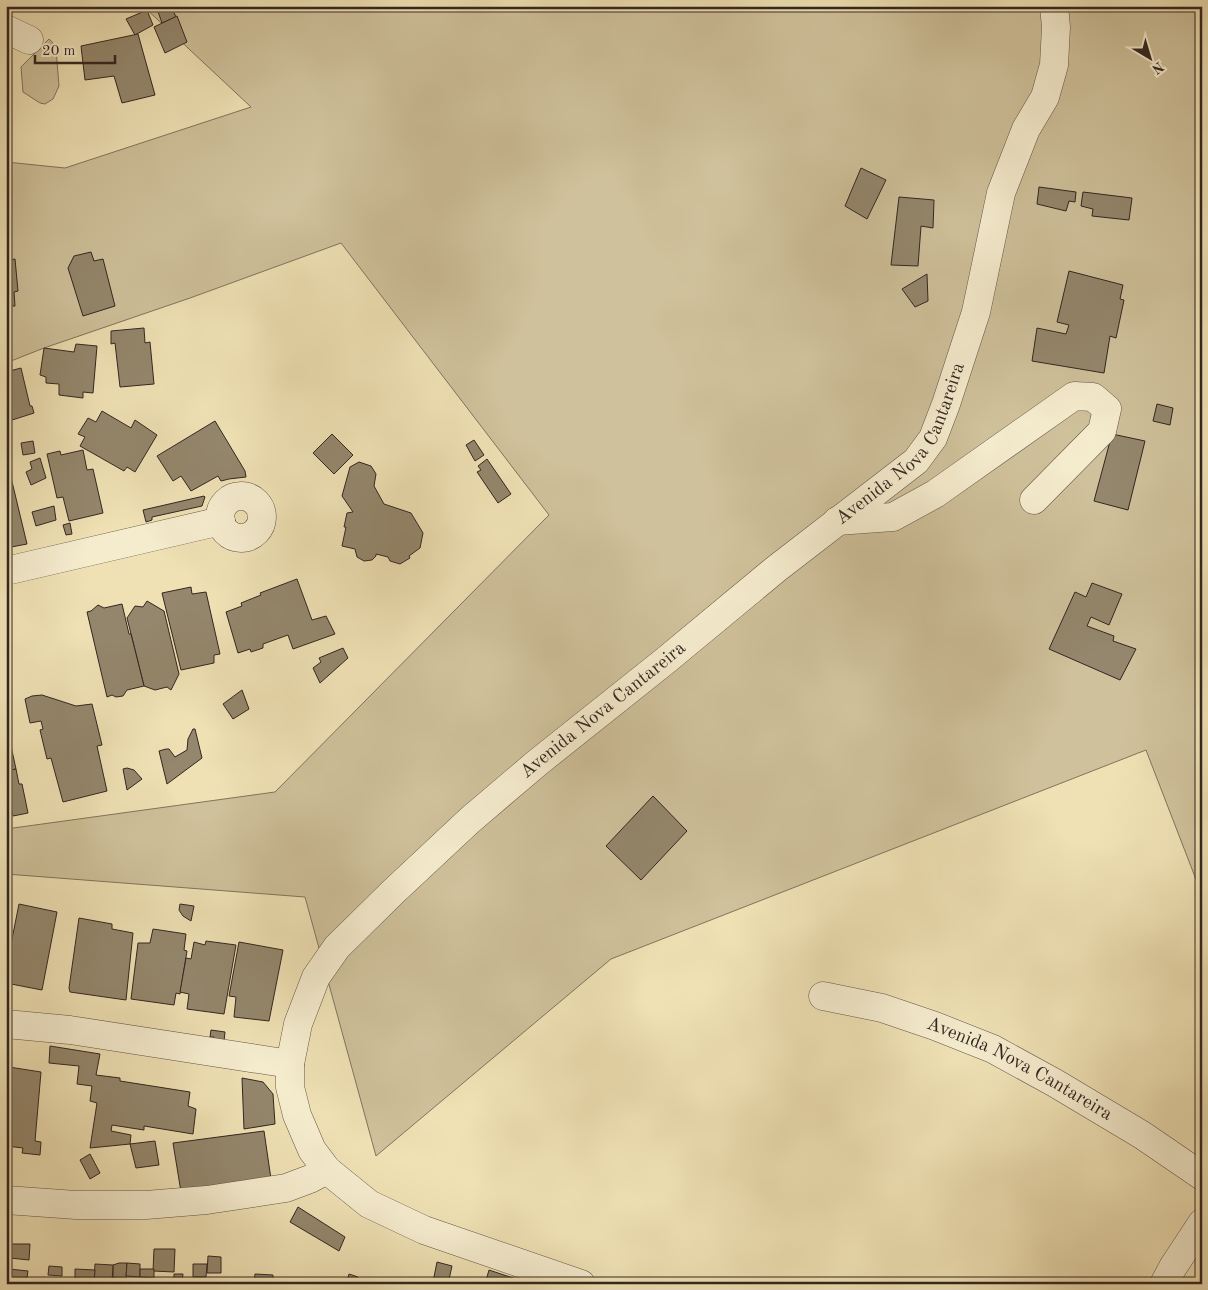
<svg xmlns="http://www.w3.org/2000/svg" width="1208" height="1290" viewBox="0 0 1208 1290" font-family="'Old Standard TT',serif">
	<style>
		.green { fill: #cfc19b; stroke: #80745e }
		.building { fill: #94876d; stroke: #322621 }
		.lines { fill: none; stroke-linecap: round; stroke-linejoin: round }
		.minor-casing { stroke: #615546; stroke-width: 29 }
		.minor { stroke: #f5ecce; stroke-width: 28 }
		.labels { text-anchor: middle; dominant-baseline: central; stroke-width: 4; stroke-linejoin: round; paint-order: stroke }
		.street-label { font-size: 19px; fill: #322621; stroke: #f5ecce }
	</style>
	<rect width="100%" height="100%" fill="#efe1b4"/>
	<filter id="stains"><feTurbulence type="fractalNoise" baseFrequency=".004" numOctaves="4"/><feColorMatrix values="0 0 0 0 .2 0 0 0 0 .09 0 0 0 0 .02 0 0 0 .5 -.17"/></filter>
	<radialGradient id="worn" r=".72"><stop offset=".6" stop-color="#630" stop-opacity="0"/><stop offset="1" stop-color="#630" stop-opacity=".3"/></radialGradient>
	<g class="green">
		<path d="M143 6H1202V895L1146 750 611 959 376 1156 305 897 6 874V829L275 792 549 515 341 243 190 298 44 348 6 363V162L65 168 251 107Z"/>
		<path d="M49 39 54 44 56 49 59 86 53 99 45 104 40 103 23 92 21 67Z"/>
	</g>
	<g class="building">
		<path d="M156 6H171L176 17 162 23Z"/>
		<path d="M147 10 153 25 135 35 126 19Z"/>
		<path d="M177 16 187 42 165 53 154 27Z"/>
		<path d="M138 34 155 95 122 103 114 76 85 80 81 46Z"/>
		<path d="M861 168 886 180 867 219 845 206Z"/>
		<path d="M1039 187 1076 192 1075 202 1069 201 1066 211 1037 204Z"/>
		<path d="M1083 192 1132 198 1129 220 1092 216 1093 209 1081 206Z"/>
		<path d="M899 197 934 200 933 228 921 226 918 266 891 265Z"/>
		<path d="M91 252 94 261 103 259 115 306 83 316 68 268 74 256Z"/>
		<path d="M6 253H11L10 260 15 259 18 291 14 292 15 306H6Z"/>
		<path d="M1069 271 1123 285 1120 299 1124 300 1116 338 1110 336 1104 373 1032 361 1037 328 1066 334 1069 325 1057 322Z"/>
		<path d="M927 274 928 301 915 307 902 289Z"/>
		<path d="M144 328 145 343 150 342 154 384 120 387 115 343 111 344V331Z"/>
		<path d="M76 344 97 346 93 393 83 392V398L59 395V384L46 383V377L40 375 44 348 74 352Z"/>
		<path d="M21 368 30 406H32L34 413 6 422V372Z"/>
		<path d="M1157 404 1173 408 1170 425 1153 421Z"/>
		<path d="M102 411 131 428 135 420 157 435 135 472 127 467 124 471 80 446 85 437 78 434 88 418 96 422Z"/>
		<path d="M215 421 245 471 246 477 229 479 221 481 218 476 191 491 181 476 173 481 157 456Z"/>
		<path d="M332 434 353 455 334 474 313 453Z"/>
		<path d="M1112 434 1145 441 1128 510 1094 501Z"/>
		<path d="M474 440 484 455 475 461 466 445Z"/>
		<path d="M33 441 35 453 23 455 21 443Z"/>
		<path d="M83 450 87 470 93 469 103 513 69 521 63 497 57 498 47 454 60 451 61 455Z"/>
		<path d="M40 458 46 478 31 485 26 472 32 469 30 462Z"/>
		<path d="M487 459 511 494 498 503 477 472 481 470 478 466Z"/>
		<path d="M359 462 371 466 376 474 374 486 384 504 411 513 423 533 420 548 409 556 410 558 400 564 390 561 388 557 376 554V556L372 560 364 561 357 557 355 549 342 546 346 527H344L347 513 353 512 342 496 350 467Z"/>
		<path d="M6 465H8L27 544 6 548Z"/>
		<path d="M204 496 205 497 202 506 152 517V520L146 522 143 510Z"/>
		<path d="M54 506 56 520 36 526 32 512Z"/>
		<path d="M70 523 72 534 66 535 63 525Z"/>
		<path d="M297 579 312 620 326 616 335 634 293 649 288 635 263 644V648L251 652 250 649 238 653 226 612 242 606 241 603 261 595 260 593Z"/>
		<path d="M1092 583 1122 594 1109 625 1091 617 1087 626 1114 636 1113 641 1136 649 1120 680 1049 649 1075 592 1086 597Z"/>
		<path d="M191 587 192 594 206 592 220 654 214 655V663L181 670 162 593Z"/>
		<path d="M147 601 164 611 179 674 171 690 167 687 155 690 144 686 127 618 135 606 143 607Z"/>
		<path d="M122 604 129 634H131L144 686 127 690 123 696 116 697 112 695 107 697 87 612 91 611 98 605 104 608Z"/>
		<path d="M343 648 348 658 320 683 313 668 321 662 319 658Z"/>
		<path d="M242 690 249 709 233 719 223 704Z"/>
		<path d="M42 695 76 706 92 704 102 745 97 746 107 791 63 802 51 758 47 759 40 730 43 729 41 721 30 723 25 699 32 696Z"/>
		<path d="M193 729H195L202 758 167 784 159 751 166 749H169L175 757 187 750 188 739Z"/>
		<path d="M11 746 16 769 6 771V748Z"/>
		<path d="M127 768 134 770 142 779 127 790 123 769Z"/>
		<path d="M16 769 19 784H22L28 813 13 816 6 785V771Z"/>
		<path d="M653 796 687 831 641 880 606 846Z"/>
		<path d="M6 902H9L6 938Z"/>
		<path d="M19 904 57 912 42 990 6 983V969Z"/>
		<path d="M180 904 194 906 191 921 183 916 179 910Z"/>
		<path d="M79 918 112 924V929L133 933 126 1000 70 992 69 988Z"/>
		<path d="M153 929 186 934 184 950 187 951 180 994 176 993 174 1005 131 999 138 943H150Z"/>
		<path d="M206 941 236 945 224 1014 187 1009 189 994 180 992 186 958 191 959 194 942 205 945Z"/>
		<path d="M239 942 283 950 269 1021 234 1017 236 997 229 996Z"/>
		<path d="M211 1030 225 1032 224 1041 214 1040V1037H210Z"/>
		<path d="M50 1046 100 1054 96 1075 120 1078V1081L190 1092 188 1106 196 1109 193 1134 144 1126V1130L112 1125 111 1131 131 1135 130 1144 90 1148 97 1103 90 1101 92 1086 77 1084 79 1066 49 1063Z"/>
		<path d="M9 1067 41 1072 35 1141 41 1142 40 1155 22 1153 23 1148 6 1146V1101H9V1098H6V1069L9 1070Z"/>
		<path d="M242 1078 263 1082 273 1094 275 1124 244 1129Z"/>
		<path d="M264 1131 272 1186 182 1198 173 1143Z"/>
		<path d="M155 1141 159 1165 136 1168 130 1144Z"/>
		<path d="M90 1154 100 1173 90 1179 80 1160Z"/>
		<path d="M298 1207 345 1237 339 1251 290 1222Z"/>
		<path d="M6 1243 11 1244 9 1265H6Z"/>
		<path d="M11 1244H30L29 1260 10 1258Z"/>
		<path d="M154 1249H175L174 1272 153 1271Z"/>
		<path d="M208 1256 221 1257V1273H207Z"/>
		<path d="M437 1262 452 1266 448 1284 433 1282Z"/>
		<path d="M119 1263H127L126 1279 113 1278V1265Z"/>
		<path d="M127 1263 140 1264V1277L126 1276Z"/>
		<path d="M95 1264 113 1265 112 1284H97L98 1281H94Z"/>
		<path d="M193 1264H207L206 1277H193Z"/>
		<path d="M49 1266 62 1267V1276L48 1275Z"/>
		<path d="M9 1269 28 1271 26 1284H7Z"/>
		<path d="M75 1269 95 1270 94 1284H75Z"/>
		<path d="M140 1269H154V1278L140 1277Z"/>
		<path d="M489 1270 513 1278 512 1284H485Z"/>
		<path d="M174 1274H183L182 1284H174Z"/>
		<path d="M255 1274 273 1275V1284H254Z"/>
		<path d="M349 1274 358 1277 357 1278 375 1284H346Z"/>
		<path d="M513 1278 530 1284H512Z"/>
	</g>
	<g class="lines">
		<defs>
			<g id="minor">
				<path d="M6 29 29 40"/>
				<circle cx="241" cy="517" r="21"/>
				<path d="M837 521 893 517 935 494 1074 396 1093 397 1107 409 1102 431 1034 500"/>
				<path d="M6 571 221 521"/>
				<path id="s1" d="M823 996 882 1008 935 1026 993 1049 1055 1083 1142 1135 1202 1176"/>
				<path d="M6 1024 70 1030 290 1064"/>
				<path d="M6 1200 76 1205H146L207 1200 286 1188 310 1179 327 1170"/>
				<path id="s2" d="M581 1284 424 1230 369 1204 327 1170 312 1150 297 1115 290 1087V1064L298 1024 316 977 337 947 394 891 470 820 537 763 665 661 776 569 916 461 933 438 946 404 976 312 1001 193 1026 129 1045 97 1054 65 1056 27 1054 6"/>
				<path d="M1164 1284 1173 1267 1202 1223"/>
			</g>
		</defs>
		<use href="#minor" class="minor-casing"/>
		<use href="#minor" class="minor"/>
	</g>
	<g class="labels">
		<g class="street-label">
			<text stroke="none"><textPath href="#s2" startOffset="1285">Avenida Nova Cantareira</textPath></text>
			<text stroke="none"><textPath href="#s2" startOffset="880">Avenida Nova Cantareira</textPath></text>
			<text stroke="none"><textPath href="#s1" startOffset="211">Avenida Nova Cantareira</textPath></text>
		</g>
	</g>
	<rect width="1208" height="1290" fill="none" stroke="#efe1b4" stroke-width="25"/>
	<rect x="8" y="8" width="1193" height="1275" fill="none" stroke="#322621" stroke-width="2.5"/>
	<rect x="12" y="12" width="1183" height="1265" fill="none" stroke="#322621"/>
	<g transform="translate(1150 58) rotate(142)" stroke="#f5ecce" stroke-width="4" paint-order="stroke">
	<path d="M0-4L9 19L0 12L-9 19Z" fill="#322621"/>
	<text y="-8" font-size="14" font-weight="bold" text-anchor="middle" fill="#322621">N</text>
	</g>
	<path d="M35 55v8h80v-8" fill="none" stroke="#322621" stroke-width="2.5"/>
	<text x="42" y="55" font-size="15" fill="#322621" stroke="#f5ecce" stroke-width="4" paint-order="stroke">20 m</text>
	<rect width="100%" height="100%" filter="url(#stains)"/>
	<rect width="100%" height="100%" fill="url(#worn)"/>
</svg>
